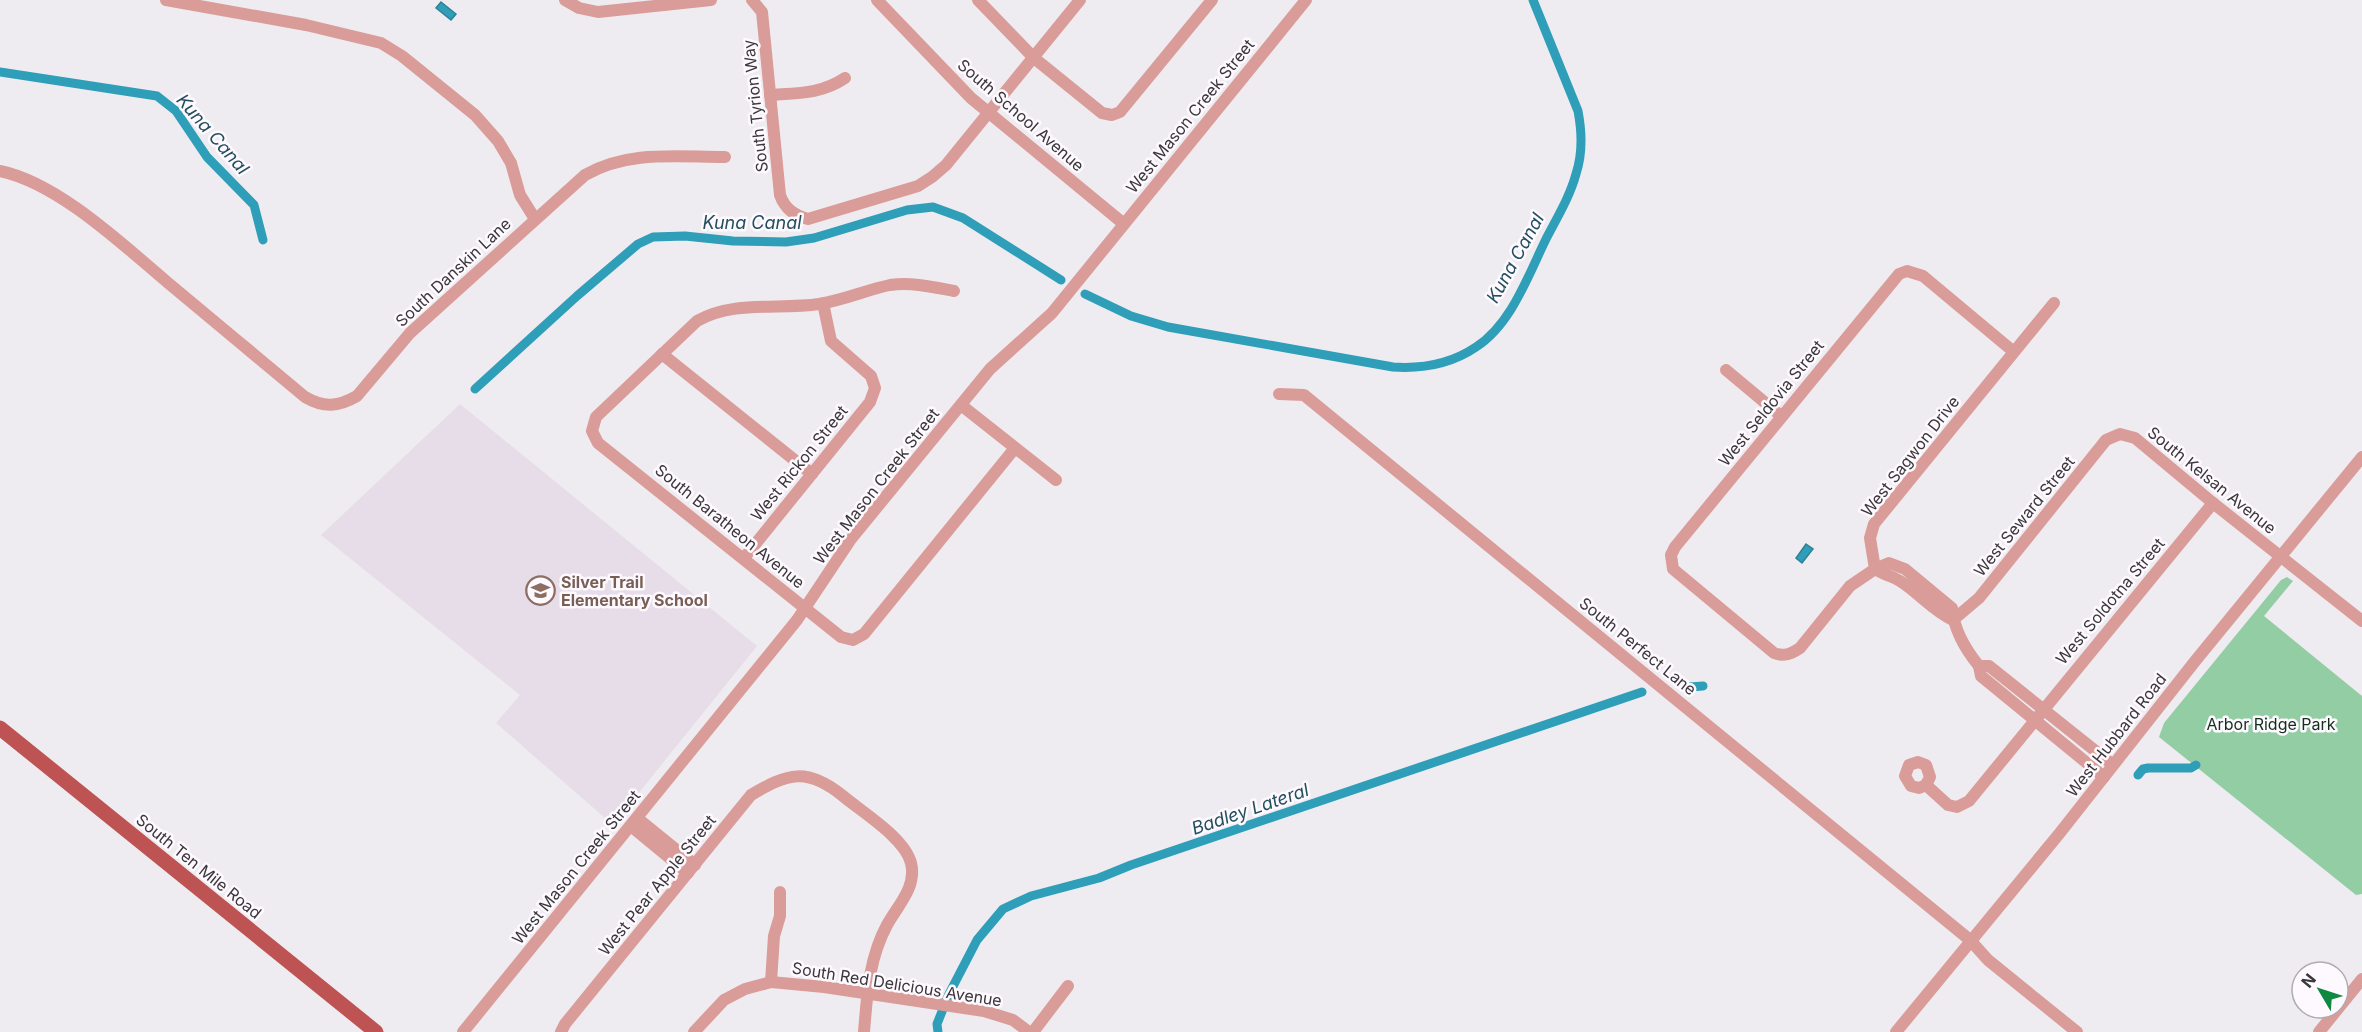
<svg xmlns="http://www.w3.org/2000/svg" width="2362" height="1032" viewBox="0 0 2362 1032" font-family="Inter,sans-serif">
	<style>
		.built { fill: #e6dde8 }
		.green { fill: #93cda4 }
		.water { fill: #2e9eb9; stroke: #317f93; stroke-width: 1.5 }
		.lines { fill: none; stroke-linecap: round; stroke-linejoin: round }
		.canal { stroke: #2e9eb9; stroke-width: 9 }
		.minor { stroke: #da9c99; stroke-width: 12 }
		.major { stroke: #be5353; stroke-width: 15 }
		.labels { text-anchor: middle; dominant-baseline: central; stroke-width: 5; stroke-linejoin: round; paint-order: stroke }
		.street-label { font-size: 16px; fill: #393739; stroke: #fdf9fe }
		.education-label { font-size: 16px; font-weight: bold; fill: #785e54; stroke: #fdf9fe; text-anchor: start }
		.park-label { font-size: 16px; fill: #10301c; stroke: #fdf9fe }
		.water-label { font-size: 18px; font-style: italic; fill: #224f5c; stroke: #fdf9fe }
	</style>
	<rect width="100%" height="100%" fill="#efecf1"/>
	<path class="built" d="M460 404 757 646 613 825 496 723 520 695 321 535Z"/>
	<path class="green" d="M2287 577 2293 581 2264 616 2362 696V894L2356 895 2159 737 2164 723 2281 580Z"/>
	<g class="water">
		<path d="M441 2 456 14 451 20 436 8Z"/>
		<path d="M1806 544 1813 549 1802 563 1796 558Z"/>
	</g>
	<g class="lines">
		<g class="canal">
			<path d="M0 72 157 96 176 111 207 157 254 205 263 240"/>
			<path d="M1085 294 1131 316 1168 327 1393 367C1423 369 1451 364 1476 347 1512 324 1529 273 1547 237 1558 216 1570 196 1576 174 1583 153 1582 132 1578 111L1533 0"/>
			<path d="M475 389 577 296 638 244 653 237 685 236 733 241 786 242 814 238 907 210 933 207 963 218 1061 280"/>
			<path d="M1690 687 1703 686"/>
			<path d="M2138 775 2143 769 2148 768H2191L2196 765"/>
			<path d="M938 1032 937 1024 949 994 977 940 1003 909 1031 896 1099 878 1131 865 1642 692"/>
		</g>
		<g class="minor">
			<path d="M166 0 306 25 381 43 402 56 475 115 498 141 511 163 520 195 535 219"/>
			<path d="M565 0 579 8 598 12 711 0"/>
			<path d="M752 0 762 12 780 195C785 209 794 215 808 219L918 186 932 177 946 165 1080 0"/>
			<path d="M877 0 971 98 1124 224"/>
			<path d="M978 0 1034 58 1102 113 1112 115 1120 112 1212 0"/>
			<path d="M770 95C799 93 821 94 845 78"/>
			<path d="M0 171C58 183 122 244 167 282 213 320 259 359 305 397 324 408 338 407 357 396L410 333 585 175C628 150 677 157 725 157"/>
			<path d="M954 291C933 287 912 282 890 285 866 290 844 300 819 304 779 310 734 300 697 321L596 417 592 431 598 443 841 637 853 640 864 634 1015 448"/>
			<path d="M2014 352 1923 276 1907 271 1899 274 1675 547 1671 555 1673 569 1774 653C1784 657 1791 654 1800 648L1850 586 1875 569 1870 538 1874 524 2054 303"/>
			<path d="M662 354 812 474"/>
			<path d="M1726 370 1781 416"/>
			<path d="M1279 394 1304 395 1970 940 1988 960 2077 1032"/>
			<path d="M961 405 1056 480"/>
			<path d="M744 558 870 402 875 388 871 376 831 341 823 303"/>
			<path d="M1953 620 1979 598 2106 440 2120 434 2135 438 2213 503 2362 621"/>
			<path d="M1953 620C1933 611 1919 593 1900 581 1892 576 1884 575 1875 569L1889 563 1905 569 1952 608C1954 630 1965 649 1979 666"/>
			<path d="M2104 777 1981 676 1979 666H1989L2113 765"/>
			<path d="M1926 785 1930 777 1926 765 1918 762 1909 765 1905 776 1911 786 1919 788 1926 785 1948 805 1957 807 1969 801 2213 503"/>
			<path d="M637 818 695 865"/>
			<path d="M631 826 688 873"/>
			<path d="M771 982 774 936 780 916V892"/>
			<path d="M463 1032 797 620 851 539 990 369 1052 313 1306 0"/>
			<path d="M561 1032 565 1024 751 795C788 773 807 767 843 796 862 812 905 838 911 863 917 887 898 905 887 925 869 958 867 995 864 1032"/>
			<path d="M694 1032 724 1000 745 989 771 982 824 987 984 1011 1013 1020 1029 1032"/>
			<path d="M1033 1032 1068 986"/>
			<path d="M1896 1032 2059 834 2196 660 2362 457"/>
			<path d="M2319 1032 2362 979"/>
		</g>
		<path class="major" d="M0 728 376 1032"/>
	</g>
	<defs>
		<symbol id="school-ring" viewBox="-11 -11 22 22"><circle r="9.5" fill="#fdf9fe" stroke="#8d6e63" stroke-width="1.5"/><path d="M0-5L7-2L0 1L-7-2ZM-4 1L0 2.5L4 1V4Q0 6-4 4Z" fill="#8d6e63"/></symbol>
	</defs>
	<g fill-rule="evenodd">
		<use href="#school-ring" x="524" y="574" width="33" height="33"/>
	</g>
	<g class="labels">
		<g class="street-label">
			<text transform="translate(755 106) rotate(-96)">South Tyrion Way</text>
			<text transform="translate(1021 115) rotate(41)">South School Avenue</text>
			<text transform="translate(1190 116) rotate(-51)">West Mason Creek Street</text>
			<text transform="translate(453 272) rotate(-43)">South Danskin Lane</text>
			<text transform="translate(1771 403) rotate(-51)">West Seldovia Street</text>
			<text transform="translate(1910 456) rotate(-52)">West Sagwon Drive</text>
			<text transform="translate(799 463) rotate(-51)">West Rickon Street</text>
			<text transform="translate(2212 480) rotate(39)">South Kelsan Avenue</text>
			<text transform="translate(876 486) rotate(-52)">West Mason Creek Street</text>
			<text transform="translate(2024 516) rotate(-51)">West Seward Street</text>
			<text transform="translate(730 526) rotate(39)">South Baratheon Avenue</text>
			<text transform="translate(2110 601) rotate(-50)">West Soldotna Street</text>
			<text transform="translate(1638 646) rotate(39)">South Perfect Lane</text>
			<text transform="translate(2116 735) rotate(-52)">West Hubbard Road</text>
			<text transform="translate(199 866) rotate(39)">South Ten Mile Road</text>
			<text transform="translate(576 867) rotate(-51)">West Mason Creek Street</text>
			<text transform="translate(657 885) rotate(-51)">West Pear Apple Street</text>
			<text transform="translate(897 984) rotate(9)">South Red Delicious Avenue</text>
		</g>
		<g class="education-label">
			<text x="561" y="582">Silver Trail<tspan x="561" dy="18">Elementary School</tspan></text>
		</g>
		<g class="park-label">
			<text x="2271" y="724">Arbor Ridge Park</text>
		</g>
		<g class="water-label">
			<text transform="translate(213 134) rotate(49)">Kuna Canal</text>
			<text x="752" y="222">Kuna Canal</text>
			<text transform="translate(1515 258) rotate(-61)">Kuna Canal</text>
			<text transform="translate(1250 809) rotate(-19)">Badley Lateral</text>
		</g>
	</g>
	<g transform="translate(2320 990) rotate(309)"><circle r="28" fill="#fdf9fe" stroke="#afabaf" stroke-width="1.5"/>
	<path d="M0-4.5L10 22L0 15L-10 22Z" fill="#0f8842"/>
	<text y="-9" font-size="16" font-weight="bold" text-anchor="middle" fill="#393739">N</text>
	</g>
</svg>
